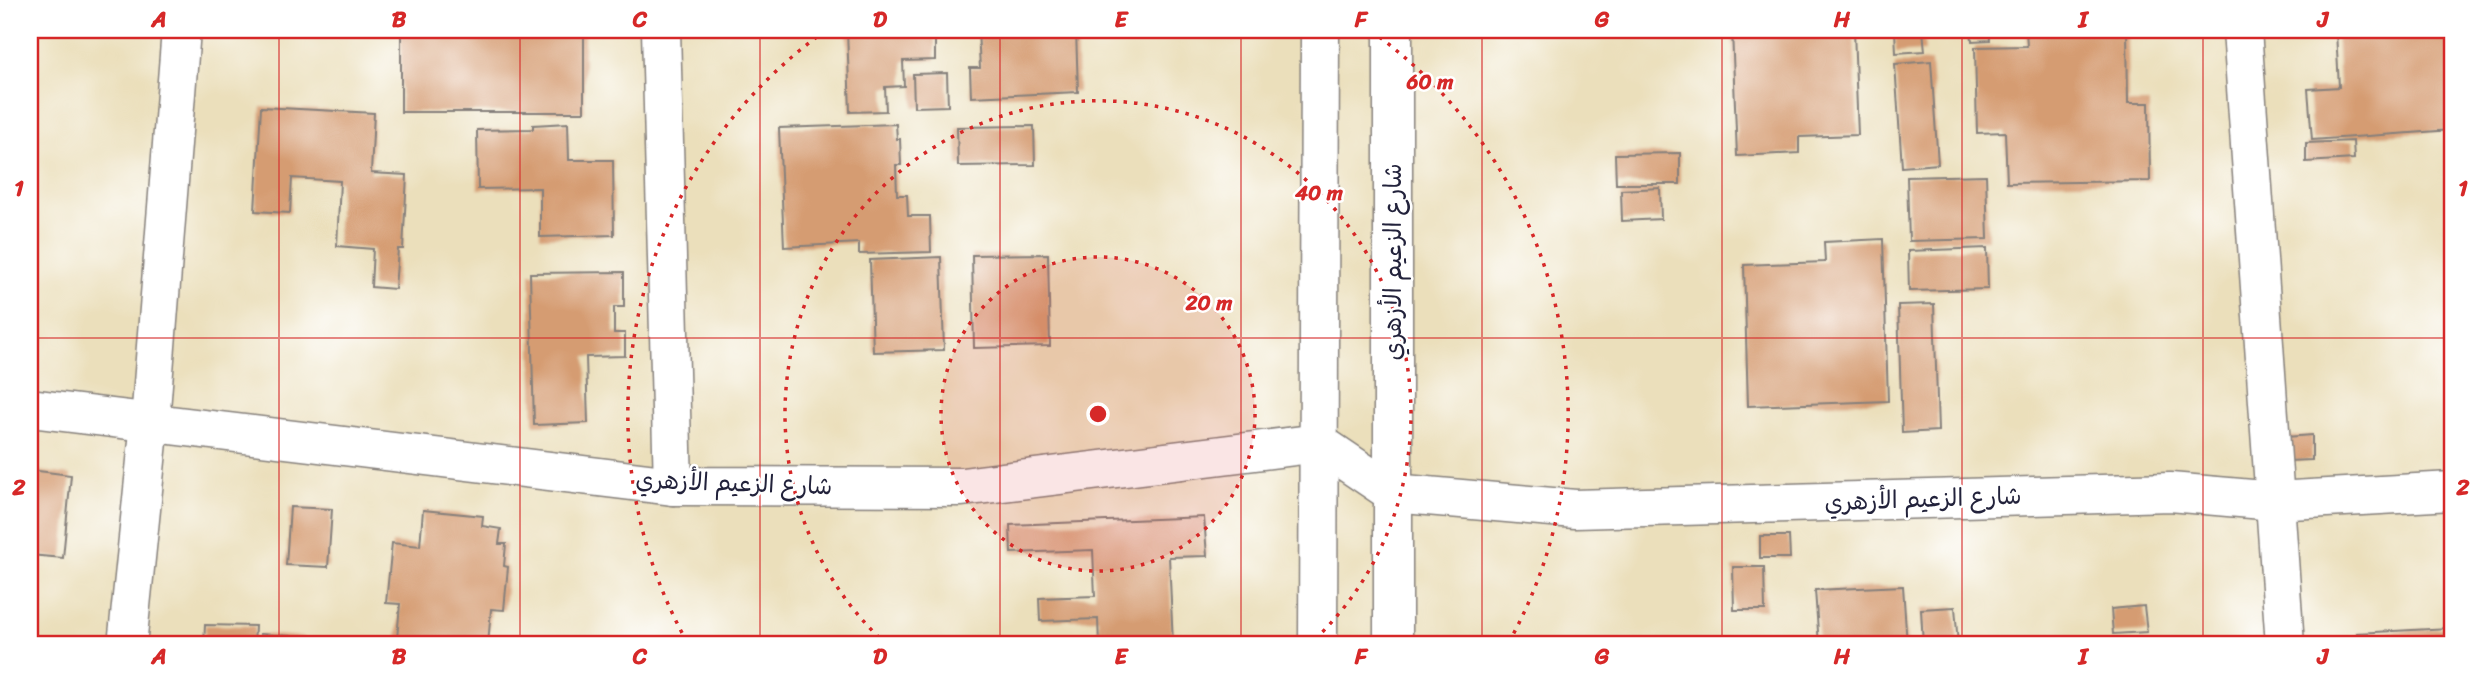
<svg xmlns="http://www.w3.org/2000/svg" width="2482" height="675" viewBox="0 0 2482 675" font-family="Sriracha,'Playpen Sans Arabic',sans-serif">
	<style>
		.building { fill: #d59c72 }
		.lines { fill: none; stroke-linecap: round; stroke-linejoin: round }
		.minor-casing { stroke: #86807b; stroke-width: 41 }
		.primary-casing { stroke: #86807b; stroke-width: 41 }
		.minor { stroke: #fff; stroke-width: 38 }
		.primary { stroke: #fff; stroke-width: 38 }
		.grid { fill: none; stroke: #d62828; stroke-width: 2; stroke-opacity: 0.55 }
		.ring { fill: none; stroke: #d62828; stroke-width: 3.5; stroke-dasharray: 3.5 7 }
		.labels { text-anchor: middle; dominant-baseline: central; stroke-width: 5; stroke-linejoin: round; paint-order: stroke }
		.street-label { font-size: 24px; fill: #22223b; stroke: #fff }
		.centre { fill: #d62828; stroke: #fff; stroke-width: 3.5 }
		.ring-label { font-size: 21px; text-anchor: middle; font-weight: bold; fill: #d62828; stroke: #fff; stroke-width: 5; stroke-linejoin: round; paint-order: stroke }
		.neatline { fill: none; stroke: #d62828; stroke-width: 2.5 }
		.grid-label { font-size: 23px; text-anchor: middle; font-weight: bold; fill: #d62828 }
	</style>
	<rect width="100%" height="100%" fill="#fff"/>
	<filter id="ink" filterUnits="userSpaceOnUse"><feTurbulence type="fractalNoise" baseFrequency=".0143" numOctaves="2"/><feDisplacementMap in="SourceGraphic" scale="14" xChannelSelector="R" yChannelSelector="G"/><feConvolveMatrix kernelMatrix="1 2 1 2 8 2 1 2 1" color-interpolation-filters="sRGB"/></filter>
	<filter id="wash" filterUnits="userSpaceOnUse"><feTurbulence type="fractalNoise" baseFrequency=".00686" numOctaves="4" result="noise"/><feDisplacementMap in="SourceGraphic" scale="28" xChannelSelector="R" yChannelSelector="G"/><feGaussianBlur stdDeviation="1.57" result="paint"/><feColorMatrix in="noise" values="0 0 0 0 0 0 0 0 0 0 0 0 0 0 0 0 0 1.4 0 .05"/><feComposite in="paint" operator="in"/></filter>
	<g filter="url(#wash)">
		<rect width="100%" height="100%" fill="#ebdfbb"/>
		<g id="blocks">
			<g class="building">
				<rect x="401" y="30" width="183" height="82"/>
				<path d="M847 30H935V60L903 61 904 86 885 87 886 111 850 112Z"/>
				<path d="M978 30H1076L1078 92 971 97 970 68H980Z"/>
				<path d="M1732 30H1854L1858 135 1799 137V153L1737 156Z"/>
				<path d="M1895 30H1923L1925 51 1896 53Z"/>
				<path d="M1971 30H1989L1990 40 1972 41Z"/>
				<path d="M2026 30H2127L2128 103H2149L2150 181 2007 183 2005 132 1977 133 1975 47 2027 46Z"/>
				<path d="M2306 30H2452V130L2312 140 2308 89 2339 87 2336 32 2306 34Z"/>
				<path d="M1931 61 1938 164 1902 167 1895 64Z"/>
				<path d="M947 73 948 106 914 107 913 74Z"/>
				<path d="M261 107 374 113 371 173 407 175 403 249H398L395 289 371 287 373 249 337 246 340 181 292 178 290 213 255 211Z"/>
				<path d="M568 123 569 160H613L614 235 540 237V188L478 189 477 130 533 129V125Z"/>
				<path d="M896 124 897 139H900L901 165H896L897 195H907L908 216H930L931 252 859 254V243L784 247 779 128Z"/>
				<path d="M1034 126 1035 165 958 166 957 127Z"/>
				<path d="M2353 141 2354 159 2306 162V143Z"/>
				<path d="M1680 153V184H1616L1615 154Z"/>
				<path d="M1986 175 1988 239 1909 241 1907 177Z"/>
				<path d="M1660 188 1661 219 1622 221 1621 190Z"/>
				<path d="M1883 239 1888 401 1748 406 1744 265 1825 262 1824 242Z"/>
				<path d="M1987 248 1988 289 1909 291 1908 251Z"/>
				<path d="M1048 254 1050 346 974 348 972 255Z"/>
				<path d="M941 257 944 350 873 352 870 260Z"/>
				<path d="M624 272V307H614V333H625V356L586 357 588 423 534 425 530 273Z"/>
				<path d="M1934 304 1938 431 1902 433 1898 305Z"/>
				<path d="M2312 435V460L2286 461V437Z"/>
				<path d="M30 470 71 475 63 558 30 555Z"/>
				<path d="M290 507 332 509 328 567 286 565Z"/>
				<path d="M423 510 483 516 482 526 501 529 499 544H506L504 566 508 567 504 610 491 609 488 645 397 639 400 604 386 603 392 543 420 546Z"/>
				<path d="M1204 517 1207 556 1169 557 1173 645H1099L1098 619 1040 621 1039 598 1095 596 1093 550 1011 553 1010 525Z"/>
				<path d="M1760 536H1789L1790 558H1760Z"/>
				<path d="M1733 567H1764L1765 610H1734Z"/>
				<path d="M1903 586 1907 645H1819L1815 590Z"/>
				<path d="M2144 606 2147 632 2113 634 2111 609Z"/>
				<path d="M1955 607 1958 645H1923L1921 609Z"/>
				<path d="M205 625 255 626 254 645H204Z"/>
				<path d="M2449 628 2452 645H2358L2357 633Z"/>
				<path d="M260 634 304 637 303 645H259Z"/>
			</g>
		</g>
	</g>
	<g filter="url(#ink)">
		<use href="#blocks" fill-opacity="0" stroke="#86807b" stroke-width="2"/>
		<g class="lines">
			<defs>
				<g id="minor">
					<path d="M661 30 673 486"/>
					<path d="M2242 30 2285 645"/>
					<path d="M30 408 673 486 962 487 1319 443 1393 493 1575 509 2170 492 2275 501 2452 491"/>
					<path d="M127 645 150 422 181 30"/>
				</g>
				<g id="primary">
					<path d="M1393 30V645"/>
					<path d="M1318 645 1320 30"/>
				</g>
			</defs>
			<use href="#minor" class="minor-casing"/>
			<use href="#primary" class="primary-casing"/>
			<use href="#minor" class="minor"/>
			<use href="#primary" class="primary"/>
		</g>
	</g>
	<path class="grid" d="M279 30V645M520 30V645M760 30V645M1000 30V645M1241 30V645M1482 30V645M1722 30V645M1962 30V645M2203 30V645M30 338H2452"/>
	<circle cx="1098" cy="414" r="157" fill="#d62828" fill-opacity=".12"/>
	<g class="ring">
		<circle cx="1098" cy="414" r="157"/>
		<path d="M887 645A313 313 0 1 1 1309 645"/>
		<path d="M687 642A470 470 0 0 1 825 31M1371 31A470 470 0 0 1 1509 642"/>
	</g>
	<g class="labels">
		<g class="street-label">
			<text transform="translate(1393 262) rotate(-90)">شارع الزعيم الأزهري</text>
			<text transform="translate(734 483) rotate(2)">شارع الزعيم الأزهري</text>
			<text transform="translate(1923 499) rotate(-2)">شارع الزعيم الأزهري</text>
		</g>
	</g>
	<circle cx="1098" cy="414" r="10" class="centre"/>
	<g class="ring-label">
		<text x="1430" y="89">60 m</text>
		<text x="1319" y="200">40 m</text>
		<text x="1209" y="310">20 m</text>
	</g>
	<rect width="2482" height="675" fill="none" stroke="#fff" stroke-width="77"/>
	<rect x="38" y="38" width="2406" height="598" class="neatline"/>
	<g class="grid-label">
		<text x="159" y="27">A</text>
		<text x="399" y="27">B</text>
		<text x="640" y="27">C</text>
		<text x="880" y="27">D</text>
		<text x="1121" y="27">E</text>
		<text x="1361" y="27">F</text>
		<text x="1602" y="27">G</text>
		<text x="1842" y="27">H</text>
		<text x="2083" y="27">I</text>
		<text x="2323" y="27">J</text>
		<text x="19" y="196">1</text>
		<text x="2463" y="196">1</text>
		<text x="19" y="495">2</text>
		<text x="2463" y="495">2</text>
		<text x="159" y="664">A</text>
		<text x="399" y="664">B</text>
		<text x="640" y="664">C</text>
		<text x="880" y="664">D</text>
		<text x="1121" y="664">E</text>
		<text x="1361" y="664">F</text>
		<text x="1602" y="664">G</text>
		<text x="1842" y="664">H</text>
		<text x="2083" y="664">I</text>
		<text x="2323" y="664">J</text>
	</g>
</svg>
